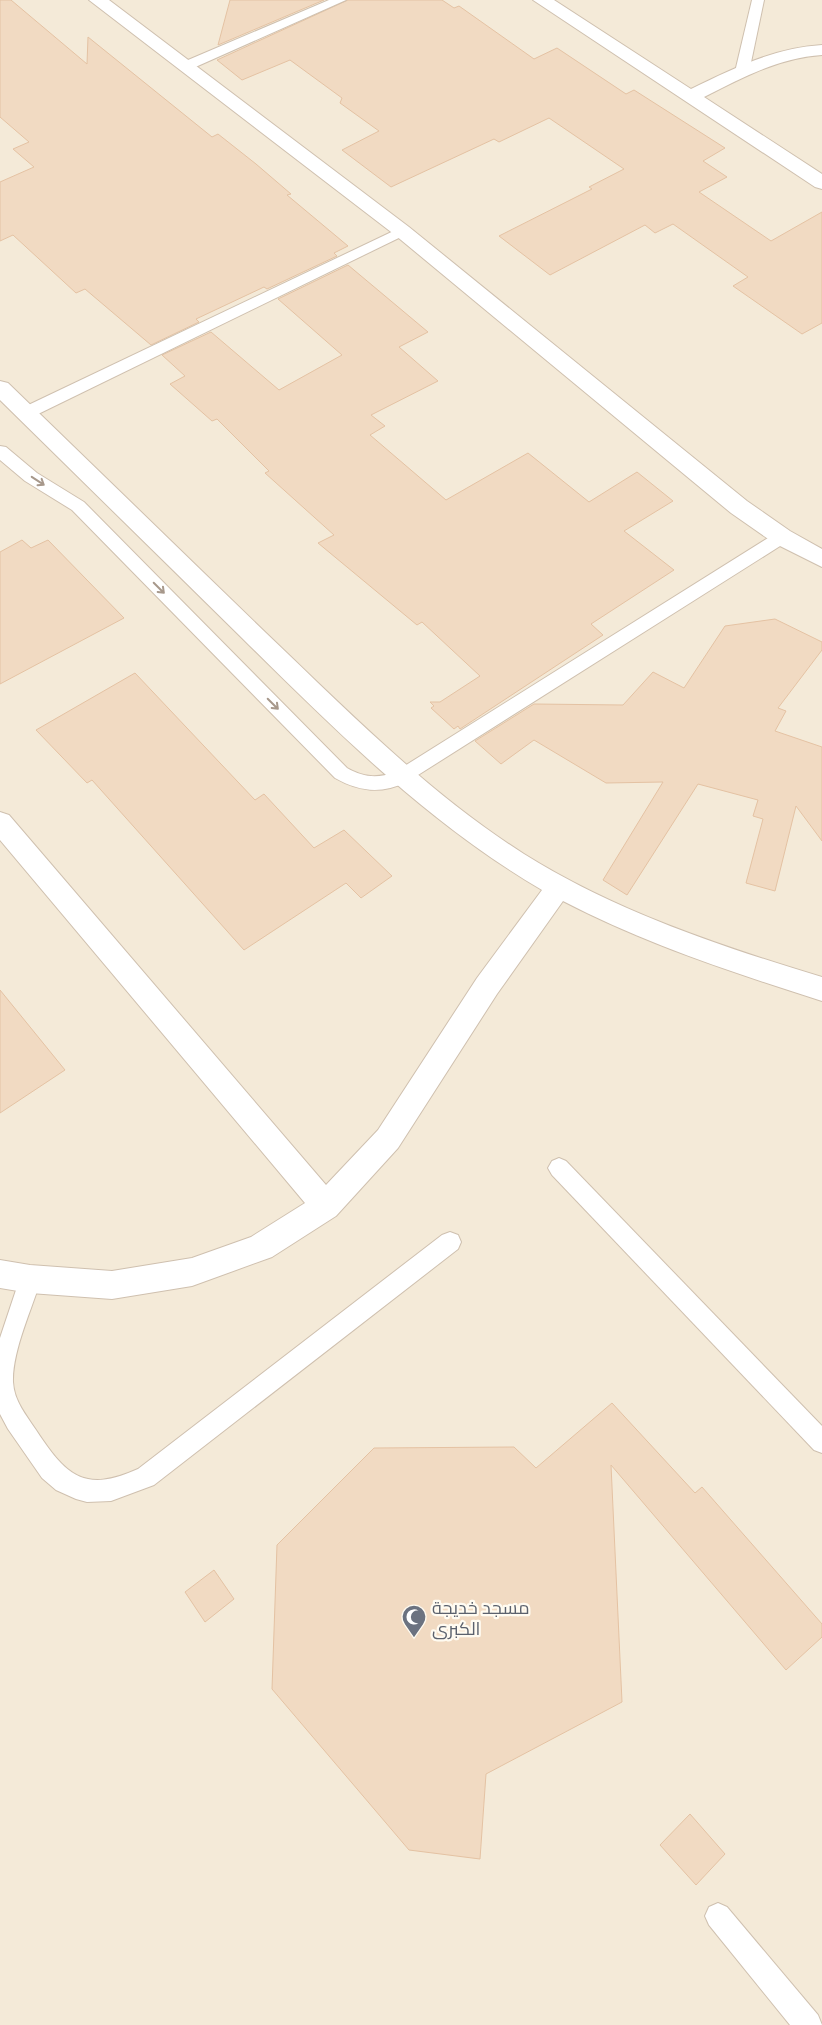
<svg xmlns="http://www.w3.org/2000/svg" width="822" height="2025" viewBox="0 0 822 2025" font-family="'Public Sans',Cairo,sans-serif">
	<style>
		.residential { fill: #f4ead8 }
		.building { fill: #f1dac2; stroke: #e4c2a3 }
		.lines { fill: none; stroke-linecap: round; stroke-linejoin: round }
		.service-casing { stroke: #cfc0af; stroke-width: 2 }
		.minor-casing { stroke: #cfc0af; stroke-width: 2 }
		.service { fill: #fff; fill-rule: evenodd }
		.minor { fill: #fff; fill-rule: evenodd }
		.oneway { stroke: #a7988b }
		.labels { text-anchor: middle; dominant-baseline: central; stroke-width: 4.5; stroke-linejoin: round; paint-order: stroke }
		.near-worship-label { font-size: 18px; fill: #5b616d; stroke: #fffbf1; text-anchor: start }
	</style>
	<rect width="100%" height="100%" fill="#fcf7ea"/>
	<rect class="residential" x="0" y="0" width="822" height="2025"/>
	<g class="building">
		<path d="M0 0H11L87 64 88 37 212 137 218 134 256 164 291 194 287 195 348 246 334 253 337 256 267 289 264 287 196 319 199 322 151 345 85 289 76 293 13 235 0 241V182L34 167 13 149 29 142 0 117Z"/>
		<path d="M230 0H324L218 45Z"/>
		<path d="M348 0H442L454 8 459 6 534 59 557 48 626 94 634 90 725 148 703 161 727 177 699 192 771 241 822 212V323L802 334 733 286 748 277 673 224 655 233 645 225 550 275 499 236 592 189 589 187 624 169 549 118 499 142 494 139 391 187 342 150 379 131 340 103 342 98 290 60 242 80 217 60Z"/>
		<path d="M348 265 428 332 399 347 438 381 371 415 385 426 370 435 446 500 528 453 589 502 637 472 673 501 624 531 674 570 591 624 603 635 460 729 458 726 454 729 431 708 434 706 430 702H440L480 676 422 622 417 625 318 543 334 535 265 473 269 471 217 419 212 421 170 384 185 376 162 355 211 332 279 390 342 355 278 299Z"/>
		<path d="M22 540 31 548 48 540 124 618 0 684V552Z"/>
		<path d="M775 619 822 642V650L778 708 786 711 775 731 822 747V841L796 806 775 891 746 883 763 819 753 816 758 800 698 784 627 895 603 880 663 782 606 783 534 740 501 764 475 741 534 704 623 705 653 672 684 688 725 626Z"/>
		<path d="M135 673 255 800 264 794 314 848 344 830 392 876 361 898 346 883 244 950 92 780 87 783 36 730Z"/>
		<path d="M0 990 65 1070 0 1113Z"/>
		<path d="M612 1403 695 1493 702 1487 822 1624V1637L786 1670 611 1465 622 1702 486 1774 480 1859 409 1850 272 1689 277 1545 374 1448 514 1447 536 1468Z"/>
		<path d="M214 1570 234 1599 205 1622 185 1592Z"/>
		<path d="M690 1814 725 1854 696 1885 660 1845Z"/>
	</g>
	<g class="lines">
		<defs>
			<g id="service">
				<path d="M329 0H346L191 69H181L179 66 181 63Z"/>
				<path d="M752 0H764L749 72 742 76 735 72Z"/>
				<path d="M402 227 409 231 407 234 32 417H20L18 413 20 409Z"/>
				<path d="M0 446 6 447 37 473 84 502 347 768C363 777 377 779 395 772L776 533H788L790 537 788 541 407 782C381 794 360 792 335 778L72 510 25 481 0 460Z"/>
				<path d="M559 1158 566 1161 822 1426V1453L814 1450 552 1175 548 1168 552 1161Z"/>
				<path d="M450 1232 458 1235 461 1242 458 1249 154 1485 111 1501 87 1502 76 1499 56 1490 42 1478 8 1429 0 1414V1338L22 1272 30 1269 38 1272 41 1279C32 1309 12 1351 13 1382 14 1401 26 1415 36 1430 65 1474 83 1494 138 1469L442 1235Z"/>
				<path d="M718 1903 727 1907 818 2015 822 2025H790L709 1925 705 1916 709 1907Z"/>
			</g>
			<g id="minor">
				<path d="M89 0H109L409 227 747 501 790 531 822 549V567L774 543 731 513 395 235Z"/>
				<path d="M533 0H554L691 89C734 68 774 48 822 45V55C778 58 742 78 704 97L822 174V189L815 187Z"/>
				<path d="M0 381 8 383C94 466 180 550 266 633 348 711 428 793 524 854 615 911 719 946 822 977V1001C734 973 646 944 563 901L497 994 398 1148 336 1216 272 1257 192 1286 112 1299 30 1293 0 1288V1260L30 1265 112 1271 192 1258 251 1237 305 1203 0 840V812L9 815 326 1185 378 1130 477 978 542 890C428 823 336 731 242 638 162 559 81 480 0 400Z"/>
			</g>
		</defs>
		<use href="#service" class="service-casing"/>
		<use href="#minor" class="minor-casing"/>
		<use href="#service" class="service"/>
		<use href="#minor" class="minor"/>
	</g>
	<defs><path id="oneway-shaft" d="M-6 0H5M1.5-3L5.5 0L1.5 3" fill="none" stroke-width="1.6" stroke-linecap="round" stroke-linejoin="round" transform="scale(1.25)"/></defs>
	<g class="oneway">
		<use href="#oneway-shaft" transform="translate(38 481) rotate(33)"/>
		<use href="#oneway-shaft" transform="translate(159 588) rotate(45)"/>
		<use href="#oneway-shaft" transform="translate(273 704) rotate(45)"/>
	</g>
	<defs>
		<symbol id="mosque-pin" viewBox="-11 -11 22 30"><path d="M0 17L-7.5 6A9.5 9.5 0 1 1 7.5 6Z" fill="#6b7280" stroke="#fffbf1"/><path d="M3.5-4.9A6 6 0 1 0 3.5 4.9A5 5 0 1 1 3.5-4.9Z" fill="#fff"/></symbol>
	</defs>
	<g fill-rule="evenodd">
		<use href="#mosque-pin" x="400" y="1603" width="28" height="38"/>
	</g>
	<g class="labels">
		<g class="near-worship-label">
			<text x="432" y="1607">مسجد خديجة<tspan x="432" dy="21">الكبرى</tspan></text>
		</g>
	</g>
</svg>
